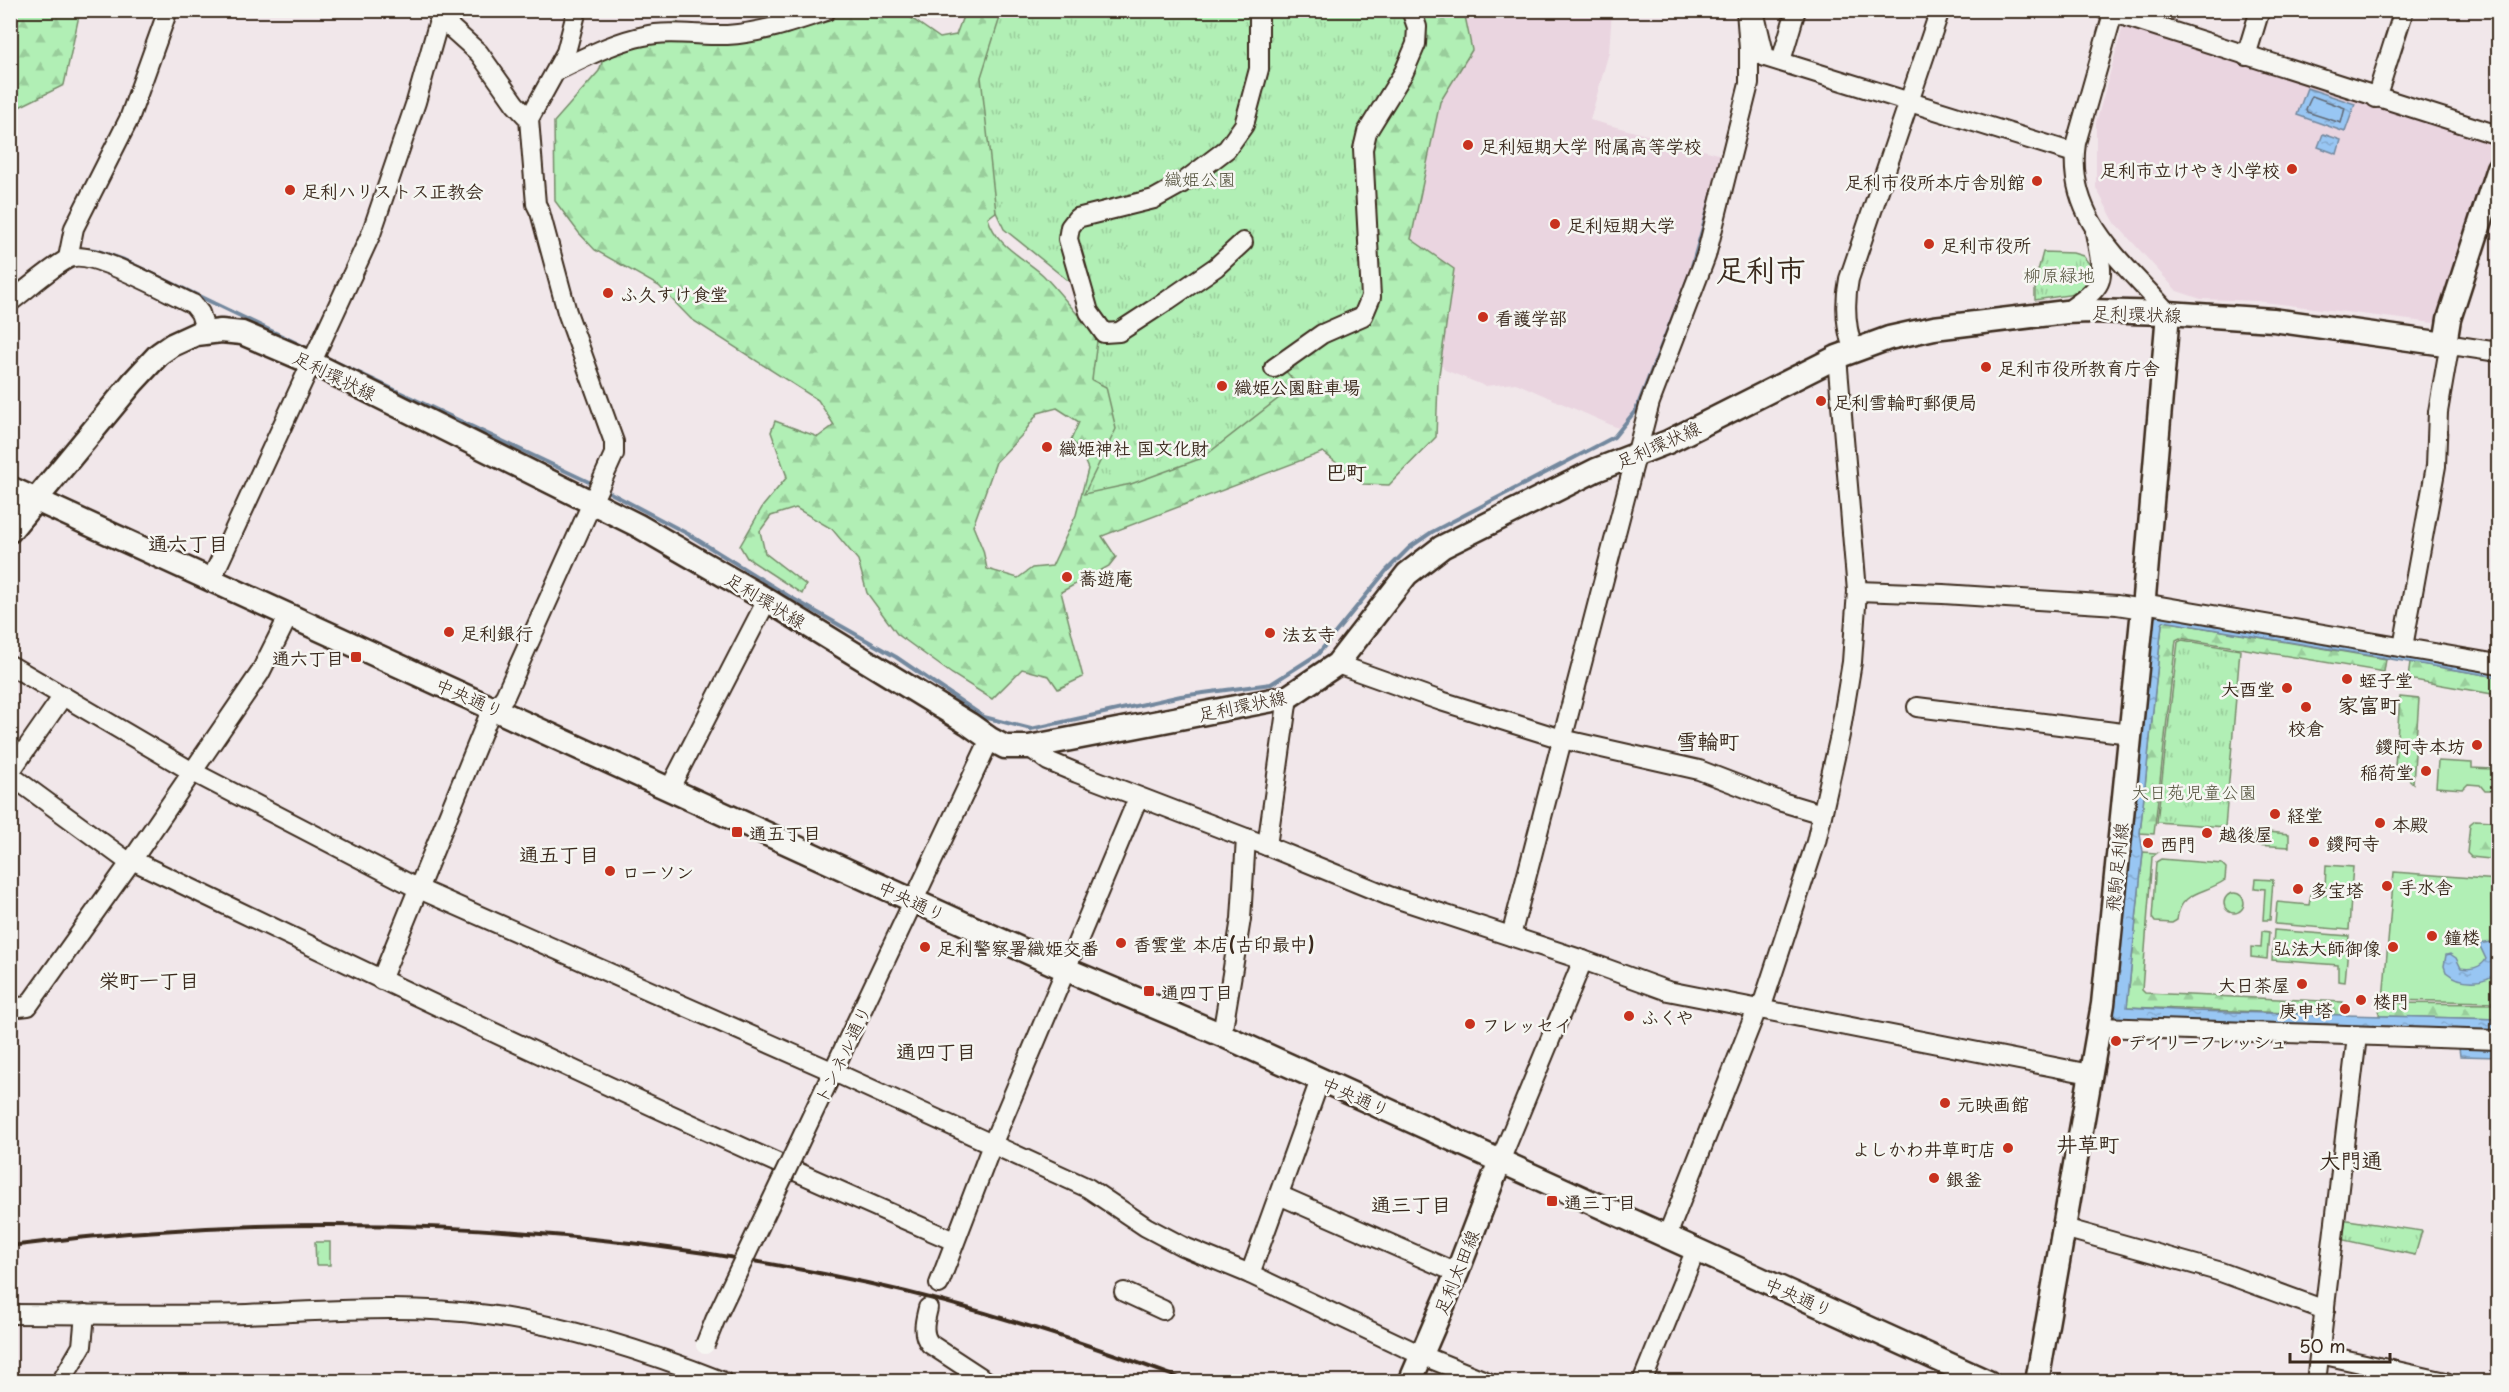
<svg xmlns="http://www.w3.org/2000/svg" width="2509" height="1392" viewBox="0 0 2509 1392" font-family="'Playpen Sans','Klee One',sans-serif">
	<style>
		.built { fill: #ead5e0 }
		.forest { fill: url(#forest-firs); stroke: #768c6a; stroke-width: 1.5; fill-rule: evenodd }
		.park { fill: url(#park-tufts); stroke: #768c6a; stroke-width: 1.5 }
		.garden { fill: #b1efb5; stroke: #768c6a; stroke-width: 1.5 }
		.water { fill: url(#water-ripples); stroke: #73889e; stroke-width: 1.5 }
		.lines { fill: none; stroke-linecap: round; stroke-linejoin: round }
		.shore { stroke: #606873; stroke-width: 1.5 }
		.stream { stroke: #73889e; stroke-width: 4 }
		.minor-casing { stroke: #3b2a1e; stroke-width: 22 }
		.major-casing { stroke: #3b2a1e; stroke-width: 27 }
		.minor { stroke: #f6f6f2; stroke-width: 18 }
		.major { stroke: #f6f6f2; stroke-width: 22 }
		.rail { stroke: #3b2a1e; stroke-width: 4 }
		.minor-bridge-casing { stroke: #3b2a1e; stroke-width: 22; stroke-linecap: butt }
		.minor-bridge { stroke: #f6f6f2; stroke-width: 18 }
		.poi-dot { fill: #c8321e; stroke: #f6f6f2; stroke-width: 2 }
		.labels { text-anchor: middle; dominant-baseline: central; stroke-width: 5; stroke-linejoin: round; paint-order: stroke }
		.poi-label { font-size: 18px; font-weight: bold; fill: #3b2a1e; stroke: #f6f6f2; text-anchor: start }
		.park-label { font-size: 18px; fill: #53513c; stroke: #f6f6f2 }
		.street-label { font-size: 18px; fill: #3b2a1e; stroke: #f6f6f2 }
		.neighbourhood-label { font-size: 20px; font-weight: bold; fill: #3b2a1e; stroke: #f6f6f2 }
		.quarter-label { font-size: 21px; font-weight: bold; fill: #3b2a1e; stroke: #f6f6f2 }
		.town-label { font-size: 30px; font-weight: bold; fill: #3b2a1e; stroke: #f6f6f2 }
	</style>
	<defs>
		<pattern id="forest-firs" width="22" height="20" patternUnits="userSpaceOnUse" patternTransform="scale(1.5)"><rect width="22" height="20" fill="#b1efb5"/><path d="M5 1l3.5 6h-7zM16 11l3.5 6h-7z" fill="#99cd9b"/></pattern>
		<pattern id="park-tufts" width="24" height="20" patternUnits="userSpaceOnUse" patternTransform="scale(1.5)"><rect width="24" height="20" fill="#b1efb5"/><path d="M3 7l-1-3M5 7V3M7 7l1-3M15 17l-1-3M17 17v-4M19 17l1-3" fill="none" stroke="#99cd9b"/></pattern>
		<pattern id="water-ripples" width="26" height="14" patternUnits="userSpaceOnUse" patternTransform="scale(1.5)"><rect width="26" height="14" fill="#98c6f3"/><path d="M2 4q2-2 4 0t4 0M15 11q2-2 4 0t4 0" fill="none" stroke="#84aad0"/></pattern>
	</defs>
	<rect width="100%" height="100%" fill="#f1e7ea"/>
	<filter id="ink" filterUnits="userSpaceOnUse"><feTurbulence type="fractalNoise" baseFrequency=".0167" numOctaves="2"/><feDisplacementMap in="SourceGraphic" scale="12" xChannelSelector="R" yChannelSelector="G"/><feConvolveMatrix kernelMatrix="1 2 1 2 8 2 1 2 1" color-interpolation-filters="sRGB"/></filter>
	<g filter="url(#ink)">
		<g class="built">
			<path d="M1458 11H1612L1609 52 1590 120 1722 155 1710 216 1640 410 1618 428 1516 383 1485 386 1445 370 1430 348 1405 231Z"/>
			<path d="M2123 26 2492 139 2495 149 2442 315 2433 323 2256 301 2201 299 2177 291 2115 223 2096 188V123Z"/>
		</g>
		<g class="forest">
			<path d="M11 10 80 11 64 85 11 111Z"/>
			<path d="M799 10 901 11 940 38 956 35 965 11H1464L1472 50 1440 102 1411 239 1454 269 1438 382 1436 437 1389 485 1363 484 1323 452 1102 536 1116 557 1109 566 1061 592 1083 677 1058 689 1049 676 1022 669 992 699 952 674 897 634 867 593 858 560 832 529 796 508 771 516 760 531 765 553 806 585 802 594 747 558 740 546 763 506 787 477 771 432 775 421 818 437 834 425 818 400 691 319 659 286 595 250 579 233 555 201 554 122 599 71 607 47 676 22 726 45 765 39ZM1377 92 1363 274 1117 315 1077 314C1066 301 1055 287 1043 275 1023 257 996 246 988 218L1006 204ZM1057 408 1079 422 1071 440 1080 450 1088 469 1076 515 1052 566 1032 568 1018 578 987 569 983 550 973 526 996 462 1023 434 1038 413Z"/>
			<path d="M2164 621 2386 659 2384 672 2180 638 2176 640 2154 834 2140 833 2162 624Z"/>
			<path d="M2410 662 2498 677V695L2408 679Z"/>
			<path d="M2400 697 2419 699 2413 783 2395 766Z"/>
			<path d="M2475 820 2493 821 2496 826 2493 855 2490 859 2471 857 2467 853 2470 824Z"/>
			<path d="M2143 852 2157 853 2152 857 2142 990 2145 993 2343 1002 2342 1015 2127 1007Z"/>
			<path d="M2380 1003 2498 1004V1019L2379 1016Z"/>
		</g>
		<g class="park">
			<path d="M1002 11H1410L1412 66 1375 115 1365 200 1363 316 1282 367 1297 384 1202 458 1131 484 1084 494 1116 429 1106 387 1092 380 1098 333 1072 284 1004 229 996 212 981 77Z"/>
			<path d="M2043 252 2073 253 2083 256 2094 270V279L2082 293 2035 300V282Z"/>
			<path d="M2182 640 2240 650 2225 827 2157 822 2178 642Z"/>
			<path d="M2341 1219 2422 1231 2415 1255 2339 1239Z"/>
			<path d="M315 1242H330V1265H316Z"/>
		</g>
		<g class="garden">
			<path d="M2438 761 2472 763V768L2492 769 2493 765 2498 766V791H2485L2480 785 2468 784 2463 789 2436 787Z"/>
			<path d="M2255 831 2289 834V847L2254 845Z"/>
			<path d="M2161 859 2222 864 2226 868 2225 880C2206 894 2180 890 2177 920L2172 923 2155 922 2152 918 2156 862Z"/>
			<path d="M2326 865 2353 867 2351 890 2325 888Z"/>
			<path d="M2394 872 2498 880V1002L2383 1000Z"/>
			<path d="M2256 879 2273 880 2270 920H2263L2265 889 2255 888Z"/>
			<circle cx="2234" cy="903" r="10"/>
			<path d="M2311 894 2351 897 2349 930 2275 924 2277 902 2309 905Z"/>
			<path d="M2274 930 2349 936 2345 982 2338 981V965L2272 960Z"/>
			<path d="M2262 931 2269 932 2267 959 2251 957V947L2261 948Z"/>
		</g>
		<g class="water">
			<path d="M2307 88 2355 104 2345 132 2297 115Z"/>
			<path d="M2323 134 2341 140 2337 154 2318 147Z"/>
			<path d="M2161 612 2498 669V677L2164 621 2162 624 2140 833 2143 852 2127 1007 2191 1011 2498 1019V1034L2119 1021 2112 1015 2153 619Z"/>
			<path d="M2491 942 2498 948V971C2485 985 2460 984 2446 972L2444 966 2446 955 2450 954 2456 958 2461 968C2470 970 2481 968 2486 959L2479 944Z"/>
			<path d="M2459 1048 2498 1049V1057L2460 1056Z"/>
		</g>
		<g class="lines">
			<path class="shore" d="M2312 96 2345 108 2341 123 2307 112 2306 109Z"/>
			<g class="stream">
				<path d="M75 248 95 250 124 260 311 350"/>
				<path d="M1692 266 1717 178"/>
				<path d="M10 290 18 284"/>
				<path d="M321 355 593 484"/>
				<path d="M603 489 688 534 790 597 896 657 984 717 1031 729 1181 696 1271 684 1318 654 1386 571 1410 547 1432 532 1614 437 1636 410 1690 273"/>
			</g>
			<defs>
				<g id="minor">
					<path d="M2105 10 2498 135"/>
					<path d="M2114 10 2076 143C2065 219 2123 261 2168 313"/>
					<path d="M1755 15 1765 57 2074 153"/>
					<path d="M440 18 479 53 515 104 529 119"/>
					<path d="M2246 56 2260 10"/>
					<path d="M1781 61 1796 10"/>
					<path d="M558 70C586 57 614 42 644 36 669 30 701 36 727 35 761 33 793 22 826 11"/>
					<path d="M2376 98 2404 10"/>
					<path d="M1243 242 1216 267 1168 300 1119 332 1104 333 1089 312 1068 239 1070 227 1077 218 1154 199 1181 184 1227 149 1244 125 1259 69V10"/>
					<path d="M68 258 74 228 129 119 168 10"/>
					<path d="M10 302C25 291 55 264 70 258 92 249 169 293 193 304L200 313 206 332"/>
					<path d="M2066 312C2109 282 2104 283 2095 232"/>
					<path d="M1853 349C1845 325 1844 304 1849 279L1940 10"/>
					<path d="M1274 368 1322 334 1363 316 1371 297 1363 149 1367 132 1404 72 1416 44 1417 27 1411 10"/>
					<path d="M211 580 371 234 416 102 442 10"/>
					<path d="M1857 591 1943 594 2117 605 2143 609"/>
					<path d="M2143 603 2498 664"/>
					<path d="M2403 647 2436 466 2438 412 2448 354 2445 344 2498 352"/>
					<path d="M1337 664 1441 701 1562 739 1699 770 1782 802 1822 814"/>
					<path d="M10 665 191 771 419 889 834 1072 1088 1188 1146 1227 1182 1246 1250 1274 1421 1355 1488 1382"/>
					<path d="M1917 707 2130 734"/>
					<path d="M1029 747 1048 761 1077 773 1267 846 1389 896 1583 960 1668 991 2090 1074"/>
					<path d="M10 772 63 696"/>
					<path d="M10 775 130 863"/>
					<path d="M669 790 767 600"/>
					<path d="M1267 846 1288 697"/>
					<path d="M132 860C404 991 677 1121 954 1241"/>
					<path d="M1511 936 1650 402 1706 256 1749 84V49L1746 10"/>
					<path d="M381 980 488 718 505 696 614 454V442L567 312 540 212 536 204 529 119 566 52 577 10"/>
					<path d="M10 1008 28 1006 130 863 260 673 289 615"/>
					<path d="M1761 1009 1816 842 1840 735 1852 662 1857 591 1837 357"/>
					<path d="M2099 1027 2498 1040"/>
					<path d="M1222 1035 1241 919 1246 838"/>
					<path d="M792 1158 990 739"/>
					<path d="M1500 1161 1583 960"/>
					<path d="M1279 1195 1457 1273"/>
					<path d="M2064 1228 2218 1271 2325 1310"/>
					<path d="M1667 1236 1757 1009"/>
					<path d="M1250 1274 1320 1080"/>
					<path d="M939 1284 992 1145 1138 798"/>
					<path d="M1124 1292 1163 1310"/>
					<path d="M928 1308C925 1321 921 1333 930 1344L988 1382"/>
					<path d="M10 1314C89 1314 168 1316 247 1314 328 1311 408 1304 488 1315 569 1326 648 1352 724 1382"/>
					<path d="M2320 1354 2446 1382"/>
					<path d="M61 1382 82 1346 85 1314"/>
					<path d="M1642 1382 1696 1249"/>
					<path d="M2316 1382 2357 1036"/>
				</g>
				<g id="major">
					<path d="M10 488 914 901 1065 969 1222 1035 1988 1382"/>
					<path d="M10 531 133 382 159 354 172 345 196 334 221 331 242 333 310 362 637 525 767 600 969 724 990 739 1005 747H1029L1288 697 1337 664 1407 574 1442 547 1596 470 1668 442 1837 357 1889 338 1934 328 2066 312 2089 311 2168 313 2273 320 2445 344 2449 319 2498 168"/>
					<path d="M1410 1382 1457 1273 1500 1161"/>
					<path d="M2037 1382 2103 1004 2143 609 2168 313"/>
				</g>
			</defs>
			<use href="#minor" class="minor-casing"/>
			<use href="#major" class="major-casing"/>
			<use href="#minor" class="minor"/>
			<use href="#major" class="major"/>
			<path class="rail" d="M10 1246C294 1208 588 1222 867 1283 978 1307 1084 1342 1190 1382"/>
			<defs>
				<path id="minor-bridge" d="M705 1345 715 1320 792 1158"/>
			</defs>
			<use href="#minor-bridge" class="minor-bridge-casing"/>
			<use href="#minor-bridge" class="minor-bridge"/>
		</g>
	</g>
	<g class="poi-dot">
		<circle cx="1468" cy="145" r="6"/>
		<circle cx="2292" cy="169" r="6"/>
		<circle cx="2037" cy="181" r="6"/>
		<circle cx="290" cy="190" r="6"/>
		<circle cx="1555" cy="224" r="6"/>
		<circle cx="1929" cy="244" r="6"/>
		<circle cx="608" cy="293" r="6"/>
		<circle cx="1483" cy="317" r="6"/>
		<circle cx="1986" cy="367" r="6"/>
		<circle cx="1222" cy="386" r="6"/>
		<circle cx="1821" cy="401" r="6"/>
		<circle cx="1047" cy="447" r="6"/>
		<circle cx="1067" cy="577" r="6"/>
		<circle cx="449" cy="632" r="6"/>
		<circle cx="1270" cy="633" r="6"/>
		<rect x="350" y="651" width="12" height="12" rx="3"/>
		<circle cx="2347" cy="679" r="6"/>
		<circle cx="2287" cy="688" r="6"/>
		<circle cx="2306" cy="707" r="6"/>
		<circle cx="2477" cy="745" r="6"/>
		<circle cx="2426" cy="771" r="6"/>
		<circle cx="2275" cy="814" r="6"/>
		<circle cx="2380" cy="823" r="6"/>
		<rect x="731" y="826" width="12" height="12" rx="3"/>
		<circle cx="2207" cy="833" r="6"/>
		<circle cx="2314" cy="842" r="6"/>
		<circle cx="2148" cy="843" r="6"/>
		<circle cx="610" cy="871" r="6"/>
		<circle cx="2387" cy="886" r="6"/>
		<circle cx="2298" cy="889" r="6"/>
		<circle cx="2432" cy="936" r="6"/>
		<circle cx="1121" cy="943" r="6"/>
		<circle cx="925" cy="947" r="6"/>
		<circle cx="2393" cy="947" r="6"/>
		<circle cx="2302" cy="984" r="6"/>
		<rect x="1143" y="985" width="12" height="12" rx="3"/>
		<circle cx="2361" cy="1000" r="6"/>
		<circle cx="2345" cy="1009" r="6"/>
		<circle cx="1629" cy="1016" r="6"/>
		<circle cx="1470" cy="1024" r="6"/>
		<circle cx="2116" cy="1041" r="6"/>
		<circle cx="1945" cy="1103" r="6"/>
		<circle cx="2008" cy="1148" r="6"/>
		<circle cx="1934" cy="1178" r="6"/>
		<rect x="1546" y="1195" width="12" height="12" rx="3"/>
	</g>
	<g class="labels">
		<g class="poi-label">
			<text x="1480" y="145">足利短期大学 附属高等学校</text>
			<text x="2280" y="169" text-anchor="end">足利市立けやき小学校</text>
			<text x="2025" y="181" text-anchor="end">足利市役所本庁舎別館</text>
			<text x="302" y="190">足利ハリストス正教会</text>
			<text x="1567" y="224">足利短期大学</text>
			<text x="1941" y="244">足利市役所</text>
			<text x="620" y="293">ふ久すけ食堂</text>
			<text x="1495" y="317">看護学部</text>
			<text x="1998" y="367">足利市役所教育庁舎</text>
			<text x="1234" y="386">織姫公園駐車場</text>
			<text x="1833" y="401">足利雪輪町郵便局</text>
			<text x="1059" y="447">織姫神社 国文化財</text>
			<text x="1079" y="577">蕎遊庵</text>
			<text x="461" y="632">足利銀行</text>
			<text x="1282" y="633">法玄寺</text>
			<text x="344" y="657" text-anchor="end">通六丁目</text>
			<text x="2359" y="679">蛭子堂</text>
			<text x="2275" y="688" text-anchor="end">大酉堂</text>
			<text x="2306" y="727" text-anchor="middle">校倉</text>
			<text x="2465" y="745" text-anchor="end">鑁阿寺本坊</text>
			<text x="2414" y="771" text-anchor="end">稲荷堂</text>
			<text x="2287" y="814">経堂</text>
			<text x="2392" y="823">本殿</text>
			<text x="749" y="832">通五丁目</text>
			<text x="2219" y="833">越後屋</text>
			<text x="2326" y="842">鑁阿寺</text>
			<text x="2160" y="843">西門</text>
			<text x="622" y="871">ローソン</text>
			<text x="2399" y="886">手水舎</text>
			<text x="2310" y="889">多宝塔</text>
			<text x="2444" y="936">鐘楼</text>
			<text x="1133" y="943">香雲堂 本店(古印最中)</text>
			<text x="937" y="947">足利警察署織姫交番</text>
			<text x="2381" y="947" text-anchor="end">弘法大師御像</text>
			<text x="2290" y="984" text-anchor="end">大日茶屋</text>
			<text x="1161" y="991">通四丁目</text>
			<text x="2373" y="1000">楼門</text>
			<text x="2333" y="1009" text-anchor="end">庚申塔</text>
			<text x="1641" y="1016">ふくや</text>
			<text x="1482" y="1024">フレッセイ</text>
			<text x="2128" y="1041">デイリーフレッシュ</text>
			<text x="1957" y="1103">元映画館</text>
			<text x="1996" y="1148" text-anchor="end">よしかわ井草町店</text>
			<text x="1946" y="1178">銀釜</text>
			<text x="1564" y="1201">通三丁目</text>
		</g>
		<g class="park-label">
			<text x="1200" y="178">織姫公園</text>
			<text x="2059" y="274">柳原緑地</text>
			<text x="2194" y="791">大日苑児童公園</text>
		</g>
		<g class="street-label">
			<text transform="translate(2137 313) rotate(2)">足利環状線</text>
			<text transform="translate(335 375) rotate(26)">足利環状線</text>
			<text transform="translate(1658 444) rotate(-24)">足利環状線</text>
			<text transform="translate(766 600) rotate(31)">足利環状線</text>
			<text transform="translate(470 697) rotate(24)">中央通り</text>
			<text transform="translate(1242 705) rotate(-12)">足利環状線</text>
			<text transform="translate(2116 867) rotate(-84)">飛駒足利線</text>
			<text transform="translate(912 900) rotate(25)">中央通り</text>
			<text transform="translate(842 1054) rotate(-64)">トンネル通り</text>
			<text transform="translate(1356 1096) rotate(24)">中央通り</text>
			<text transform="translate(1456 1272) rotate(-68)">足利太田線</text>
			<text transform="translate(1799 1296) rotate(24)">中央通り</text>
		</g>
		<g class="neighbourhood-label">
			<text x="188" y="543">通六丁目</text>
			<text x="559" y="854">通五丁目</text>
			<text x="149" y="980">栄町一丁目</text>
			<text x="936" y="1051">通四丁目</text>
			<text x="1411" y="1204">通三丁目</text>
		</g>
		<g class="quarter-label">
			<text x="1346" y="471">巴町</text>
			<text x="2369" y="704">家富町</text>
			<text x="1708" y="740">雪輪町</text>
			<text x="2088" y="1143">井草町</text>
			<text x="2351" y="1159">大門通</text>
		</g>
		<g class="town-label">
			<text x="1761" y="268">足利市</text>
		</g>
	</g>
	<rect width="2509" height="1392" fill="none" stroke="#f6f6f2" stroke-width="36"/>
	<rect x="18" y="18" width="2473" height="1356" fill="none" stroke="#3b2a1e" stroke-width="2" filter="url(#ink)"/>
	<path d="M2290 1353v9h100v-9" fill="none" stroke="#3b2a1e" stroke-width="3"/>
	<text x="2299" y="1353" font-size="18" fill="#3b2a1e" stroke="#f6f6f2" stroke-width="4.5" paint-order="stroke">50 m</text>
</svg>
